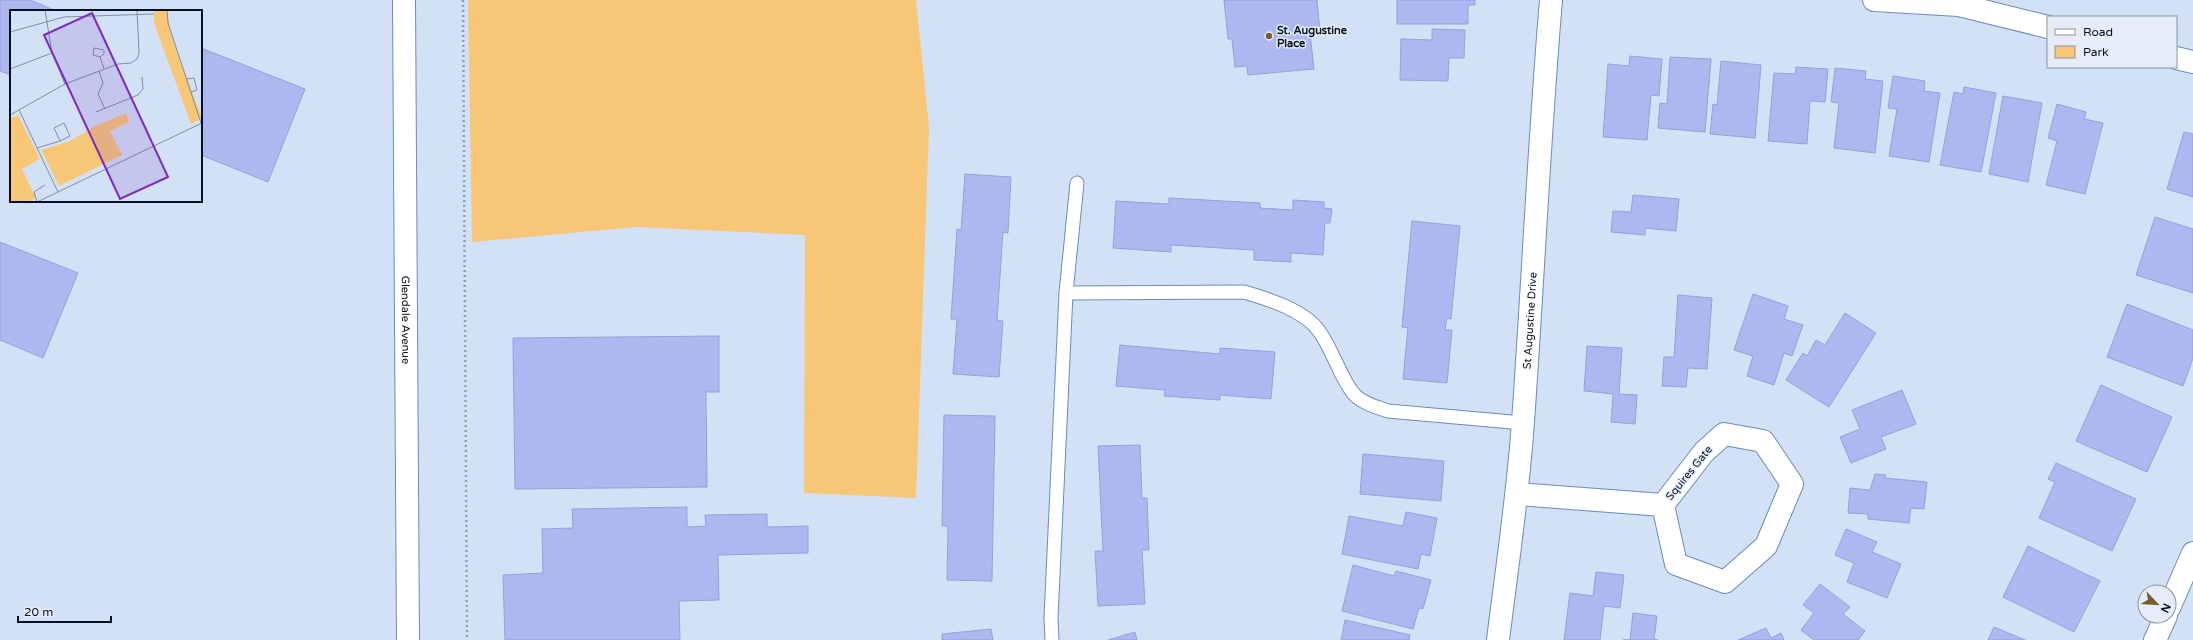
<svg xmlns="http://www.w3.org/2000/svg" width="2193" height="640" viewBox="0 0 2193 640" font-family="'Varela Round',sans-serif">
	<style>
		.green { fill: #f7c677 }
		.building { fill: #afb7f0; stroke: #989fd8 }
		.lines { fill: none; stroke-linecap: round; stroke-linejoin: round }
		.service-casing { stroke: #6b8bbc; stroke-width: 15 }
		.minor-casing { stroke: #6b8bbc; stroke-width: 24 }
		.tertiary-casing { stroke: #6b8bbc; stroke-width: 24 }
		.secondary-casing { stroke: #6b8bbc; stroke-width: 24 }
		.path { stroke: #929fb3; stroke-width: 2.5; stroke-dasharray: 2 3; stroke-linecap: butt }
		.service { stroke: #fff; stroke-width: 13 }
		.minor { stroke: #fff; stroke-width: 22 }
		.tertiary { stroke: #fff; stroke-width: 22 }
		.secondary { stroke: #fff; stroke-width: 22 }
		.poi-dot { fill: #775c2e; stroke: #e6edf8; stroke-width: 1.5 }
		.labels { text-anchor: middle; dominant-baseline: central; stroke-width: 3; stroke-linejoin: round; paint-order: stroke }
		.poi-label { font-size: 11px; font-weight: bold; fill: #051022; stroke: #e6edf8; text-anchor: start }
		.street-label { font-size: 11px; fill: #051022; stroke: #e6edf8 }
		.inset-road { fill: none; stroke: #818da1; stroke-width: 1 }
		.view { fill: #7b2cbf; fill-opacity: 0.15; stroke: #7b2cbf; stroke-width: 2 }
		.inset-edge { fill: none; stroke: #051022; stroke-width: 2 }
	</style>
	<rect width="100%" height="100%" fill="#d3e1f6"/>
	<path class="green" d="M468 0H916L929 127 916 498 804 493 805 235 636 227 472 242Z"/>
	<g class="building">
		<path d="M0 0H30L56 11H11V75L0 71Z"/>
		<path d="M1224 0H1317L1320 33 1310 34 1314 69 1248 75 1247 66 1235 67 1232 39H1228Z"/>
		<path d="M1397 0H1475V5H1468V24H1397Z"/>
		<path d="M1432 29 1465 30 1464 58H1449L1448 81 1400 80 1401 39 1432 40Z"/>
		<path d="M201 48 305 89 268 182 201 155Z"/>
		<path d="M1630 56 1662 59 1659 96 1651 95 1647 140 1603 137 1608 64 1629 66Z"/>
		<path d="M1670 57 1711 59 1705 132 1658 128 1660 103 1667 104Z"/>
		<path d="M1721 61 1761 65 1755 138 1710 134 1713 104 1717 105Z"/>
		<path d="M1796 67 1828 69 1825 102 1810 101 1807 144 1768 141 1774 73 1795 74Z"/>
		<path d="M1835 68 1866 71 1865 79 1883 81 1875 153 1834 148 1839 103 1831 102Z"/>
		<path d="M1893 76 1925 81 1924 91 1940 93 1929 162 1889 156 1897 109 1888 108Z"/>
		<path d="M1964 87 1996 93 1981 172 1940 165 1954 92 1963 94Z"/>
		<path d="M2003 96 2042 103 2028 182 1989 174Z"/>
		<path d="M2057 104 2086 112 2084 119 2103 123 2085 194 2046 185 2057 141 2048 138Z"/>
		<path d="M2184 132 2193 134V197L2167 189Z"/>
		<path d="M965 174 1011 177 1008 233 1003 232 997 320 1003 321 999 377 953 374 957 319H951L957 229 961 230Z"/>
		<path d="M1633 195 1679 199 1676 231 1645 228V235L1611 232 1613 211 1631 212Z"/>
		<path d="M1169 198 1260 203V208L1293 210V200L1324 202V208L1332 209 1330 223H1325L1323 255 1291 253V262L1254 260V250L1171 245V252L1113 248 1116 201 1169 204Z"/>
		<path d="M2155 217 2193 229V293L2136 275Z"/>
		<path d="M1412 221 1460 226 1451 319 1447 318 1445 330H1452L1447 383 1403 379 1408 328 1402 327Z"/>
		<path d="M0 242 78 273 43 358 0 340Z"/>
		<path d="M1753 294 1788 306 1784 319 1803 325 1792 356 1784 353 1774 385 1747 376 1753 356 1734 350Z"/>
		<path d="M1678 295 1712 298 1707 369 1688 368 1686 387 1662 386 1664 357H1674Z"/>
		<path d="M2127 304 2193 330V358L2183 386 2107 357Z"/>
		<path d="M1845 313 1876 333 1829 407 1786 380 1803 353 1807 356 1816 340 1825 345Z"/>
		<path d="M719 336V392H706L707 487 515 489 513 338Z"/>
		<path d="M1120 345 1220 354V348L1275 352 1271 399 1220 395V400L1164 396 1165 390 1116 386Z"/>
		<path d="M1587 346 1622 348 1619 394 1637 395 1635 424 1611 422 1613 394 1584 391Z"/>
		<path d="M2101 385 2172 417 2147 472 2076 441Z"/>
		<path d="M1902 390 1916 424 1881 437 1886 449 1851 463 1840 437 1860 429 1852 410Z"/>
		<path d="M944 415 995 416 992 581 947 580 948 526H942Z"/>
		<path d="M1140 445 1142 498H1147L1149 550H1142L1145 604 1098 606 1095 551H1103L1098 446Z"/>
		<path d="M1363 454 1444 461 1441 501 1360 494Z"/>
		<path d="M2056 463 2136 499 2112 551 2039 518 2055 482 2048 479Z"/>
		<path d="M1875 474 1886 475 1885 478 1927 482 1924 509 1911 508 1909 523 1868 519V514L1848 513 1850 488 1870 490Z"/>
		<path d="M687 507V527L706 526 705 515 767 514V527L808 526V553L718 555 719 600 679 601 680 640H505L503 575 543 573 542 529 573 528 572 509Z"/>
		<path d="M1406 512 1437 518 1430 556 1421 554 1418 569 1342 554 1349 516 1403 526Z"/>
		<path d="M1846 529 1877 542 1872 552 1901 564 1887 598 1847 582 1854 563 1835 555Z"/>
		<path d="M2028 546 2100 581 2074 632 2003 597Z"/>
		<path d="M1353 565 1394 576 1396 571 1431 580 1423 609 1419 608 1413 629 1342 611Z"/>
		<path d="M1596 572 1624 575 1620 608 1604 606 1600 640H1564L1570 593 1593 596Z"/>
		<path d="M1820 584 1850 607 1843 614 1865 631 1858 640H1814L1801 630 1814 613 1803 605Z"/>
		<path d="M1633 613 1657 616 1654 639 1658 640H1623H1630Z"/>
		<path d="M1345 620 1410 635 1409 640H1341Z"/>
		<path d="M1994 627 2025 640H1988Z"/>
		<path d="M1766 628 1771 638 1781 633 1784 640H1738Z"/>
		<path d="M991 629 993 640H942V634Z"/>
		<path d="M1135 632 1137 640H1108Z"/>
	</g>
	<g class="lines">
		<defs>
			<g id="service">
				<path d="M1066 293 1244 292C1268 299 1304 310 1319 331 1333 350 1339 375 1353 393 1361 403 1377 407 1388 411L1523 423"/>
				<path d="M1052 640 1051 618 1066 293 1077 183"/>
			</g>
			<g id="minor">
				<path d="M1517 494 1663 505 1676 564 1725 582 1766 546 1792 484 1763 441 1724 434 1704 452 1663 505"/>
				<path d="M2169 608 2193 553"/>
				<path id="s1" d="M1498 640C1507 567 1518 495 1523 422 1533 281 1539 141 1551 0"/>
				<path d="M2155 640 2166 616"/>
			</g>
			<g id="tertiary">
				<path d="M1874 0 1959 5 2048 27"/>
				<path d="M2176 58 2193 62"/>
			</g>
			<g id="secondary">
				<path id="s2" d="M404 0 408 640"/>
			</g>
		</defs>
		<use href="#service" class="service-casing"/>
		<use href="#minor" class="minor-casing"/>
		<use href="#tertiary" class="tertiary-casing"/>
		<use href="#secondary" class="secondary-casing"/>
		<path class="path" d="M463 0 467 640"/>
		<use href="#service" class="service"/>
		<use href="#minor" class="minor"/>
		<use href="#tertiary" class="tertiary"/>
		<use href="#secondary" class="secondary"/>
	</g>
	<circle class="poi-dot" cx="1269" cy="36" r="4"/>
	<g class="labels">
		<g class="poi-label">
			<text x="1277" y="30">St. Augustine<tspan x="1277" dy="13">Place</tspan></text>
		</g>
		<g class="street-label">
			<text stroke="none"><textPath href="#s2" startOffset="320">Glendale Avenue</textPath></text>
			<text stroke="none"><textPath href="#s1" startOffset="321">St Augustine Drive</textPath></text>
			<text transform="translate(1689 473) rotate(-51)">Squires Gate</text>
		</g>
	</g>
	<g transform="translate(10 10)">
		<rect width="192" height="192" fill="#d3e1f6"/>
		<path d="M144 0H157L161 25 192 108 181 114 144 13ZM116 103 119 112 100 121 112 145 49 176 31 140 60 131 87 115ZM8 105 30 149 12 159 26 188 17 192H0V109Z" fill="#f7c677"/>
		<path class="inset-road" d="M35 0 42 43 55 74M157 0 158 13 191 113M0 22 54 7 144 4M90 47 83 45 84 38 94 40V44L90 47 94 59M0 59 42 43M89 61 93 73 88 84 95 99M176 69 184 68 187 80 181 82M9 100 48 182M86 102 128 85 133 79 132 67M0 105 55 74 108 54 121 53 127 49 129 43 127 0M27 138 50 131 60 126 54 113 44 118 50 131M27 192 24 182 35 175M27 192 192 113"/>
		<path class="view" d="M82 3 158 167 110 189 34 25Z"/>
		<rect width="192" height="192" class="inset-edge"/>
	</g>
	<rect x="2047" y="16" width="130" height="52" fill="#e6edf8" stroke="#8c95a2"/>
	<rect x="2055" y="29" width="20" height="6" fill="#ffffff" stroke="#8c95a2"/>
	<text x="2083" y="36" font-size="12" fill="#051022">Road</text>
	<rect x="2055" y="46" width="20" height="12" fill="#f7c677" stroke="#8c95a2"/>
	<text x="2083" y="56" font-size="12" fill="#051022">Park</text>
	<g transform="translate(2157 604) rotate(115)"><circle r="19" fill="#e6edf8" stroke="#8c95a2"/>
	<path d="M0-3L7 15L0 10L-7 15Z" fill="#775c2e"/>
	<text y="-6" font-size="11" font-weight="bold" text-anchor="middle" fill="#051022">N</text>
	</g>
	<path d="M18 616v6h93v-6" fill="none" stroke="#051022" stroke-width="2"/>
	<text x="24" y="616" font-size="12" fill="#051022" stroke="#e6edf8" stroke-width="3" paint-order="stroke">20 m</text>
</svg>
